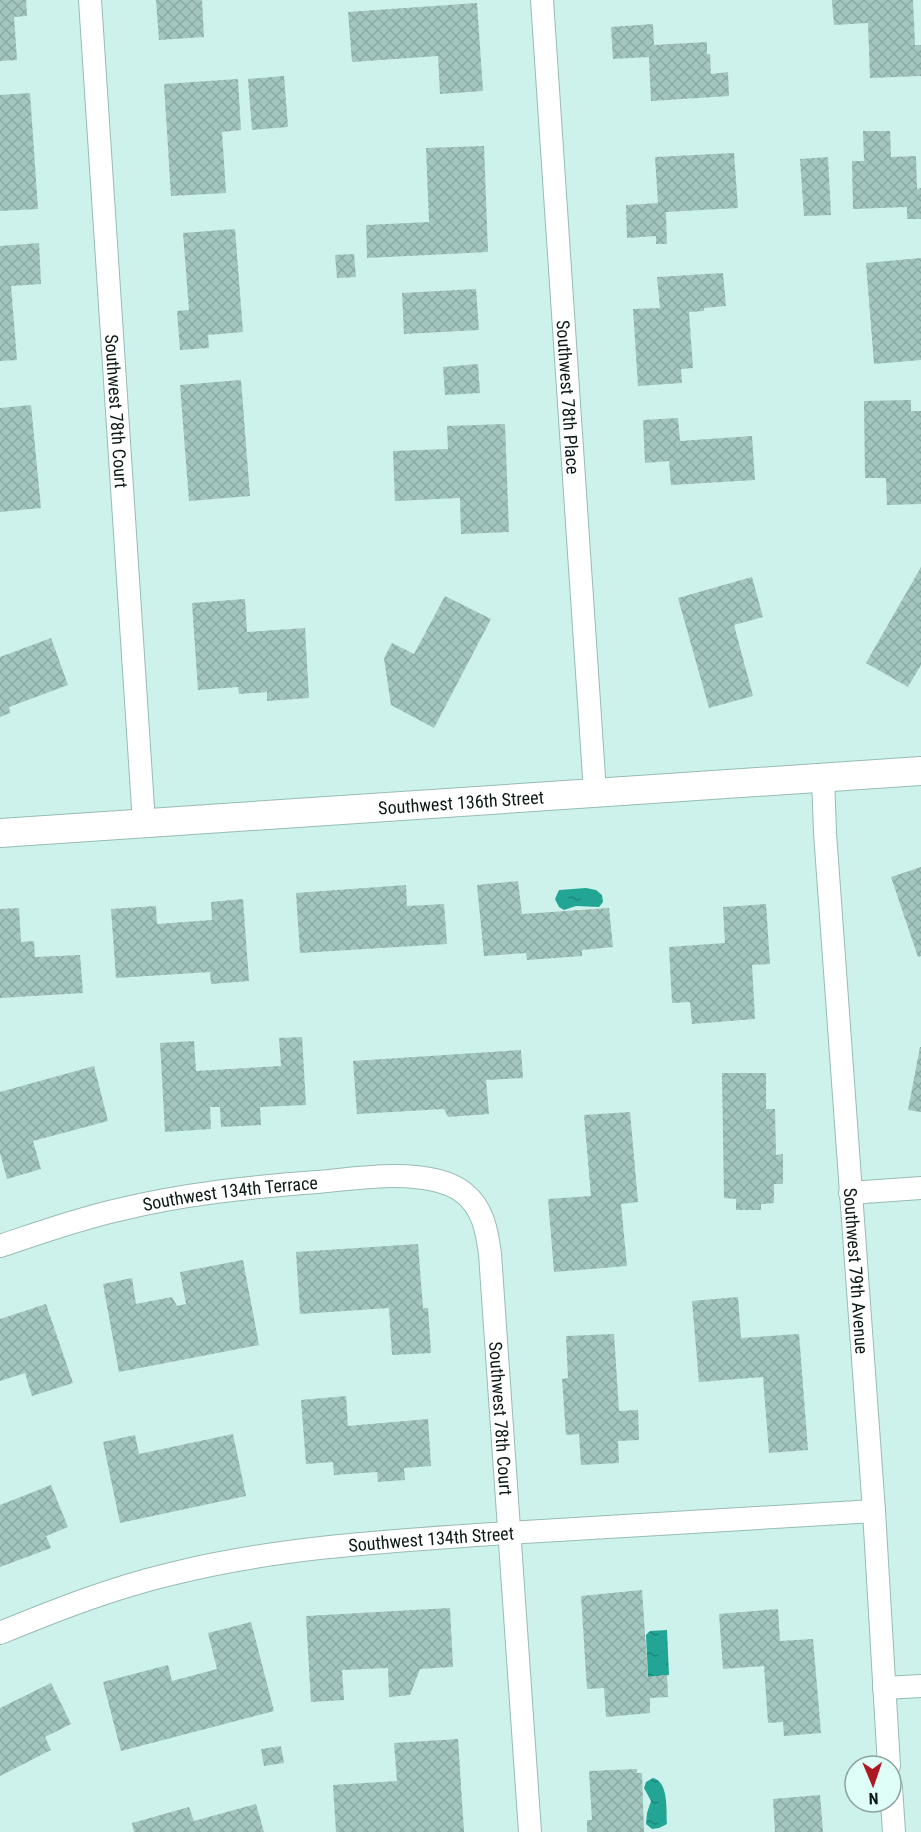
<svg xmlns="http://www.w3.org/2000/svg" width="921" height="1832" viewBox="0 0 921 1832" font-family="'Roboto Condensed',sans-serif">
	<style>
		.water { fill: url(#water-ripples) }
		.building { fill: url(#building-cross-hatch) }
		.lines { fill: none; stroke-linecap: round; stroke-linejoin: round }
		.minor-casing { stroke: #98bbb5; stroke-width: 24 }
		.tertiary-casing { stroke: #98bbb5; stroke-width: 30 }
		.minor { stroke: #fff; stroke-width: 22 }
		.tertiary { stroke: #fff; stroke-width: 28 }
		.labels { text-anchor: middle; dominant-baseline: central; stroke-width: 5; stroke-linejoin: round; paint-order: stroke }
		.street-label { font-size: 18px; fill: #0b1916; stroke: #e0fef8 }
	</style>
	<defs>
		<pattern id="water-ripples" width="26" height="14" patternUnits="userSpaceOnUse" patternTransform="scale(1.5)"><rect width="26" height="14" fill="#23a595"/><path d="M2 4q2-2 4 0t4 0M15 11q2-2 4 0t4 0" fill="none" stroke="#1d8679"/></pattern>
		<pattern id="building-cross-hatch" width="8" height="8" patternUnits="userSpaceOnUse" patternTransform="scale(1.5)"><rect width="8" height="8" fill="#a3c7c0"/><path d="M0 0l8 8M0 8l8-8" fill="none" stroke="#8baaa4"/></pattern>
	</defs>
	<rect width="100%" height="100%" fill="#cdf2eb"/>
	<g class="water">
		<path d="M586 888 596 890 602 895 603 902 599 907 576 906 564 910 559 907 555 899 559 890Z"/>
		<path d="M667 1630 669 1675 648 1677 646 1635 650 1631Z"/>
		<path d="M653 1778C669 1782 666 1810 667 1824L659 1828 652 1829 646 1824 647 1813 651 1801 644 1788 646 1782Z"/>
	</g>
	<g class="building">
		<path d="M0 0H26L27 16 14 17 17 60 0 61Z"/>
		<path d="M156 0H202L204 37 159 40Z"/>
		<path d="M832 0H913L915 45H921V76L870 78 868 23 834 25Z"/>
		<path d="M477 3 483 91 440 94 438 56 352 62 348 12Z"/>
		<path d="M653 24 654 45 707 42V54H710L711 74 728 72 729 96 651 101 649 57 613 59 611 27Z"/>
		<path d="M284 76 288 127 252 130 248 79Z"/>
		<path d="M238 79 241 130 222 132 226 193 171 196 164 84Z"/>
		<path d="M30 93 38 209 0 211V95Z"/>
		<path d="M863 131H890L891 157 916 156 917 189 921 188V219H907V207L853 209 852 161H864Z"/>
		<path d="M484 146 488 252 367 258 366 225 429 222 426 148Z"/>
		<path d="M734 153 738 208 666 212 667 244H656V236L627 238 626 205 658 203 655 157Z"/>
		<path d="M828 157 831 215 804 216 800 159Z"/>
		<path d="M235 229 243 332 208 335 209 348 180 350 177 311 189 310 183 233Z"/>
		<path d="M39 243 41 284 11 286 17 360 0 361V246Z"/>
		<path d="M354 254 356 277 337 278 335 255Z"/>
		<path d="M921 258V360L874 364 866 263Z"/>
		<path d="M723 273 726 306 704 308V311L689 312 693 368 681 369 682 383 638 386 633 309 660 308 657 277Z"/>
		<path d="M476 289 479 330 404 334 402 293Z"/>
		<path d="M478 364 480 393 445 395 443 367Z"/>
		<path d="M241 380 250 496 189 501 180 385Z"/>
		<path d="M911 400V411H921V504L887 505 886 478H865L864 401Z"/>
		<path d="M31 405 41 508 0 512V408Z"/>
		<path d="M678 418 680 441 752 436 755 480 671 485 669 461 645 463 643 420Z"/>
		<path d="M505 424 509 532 461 534 460 498 395 501 393 451 448 449 447 426Z"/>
		<path d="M921 567V665L908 687 866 663Z"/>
		<path d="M752 577 763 617 734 625 753 696 709 708 678 598Z"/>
		<path d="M445 596 491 619 434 728 391 705 384 658 392 643 414 654Z"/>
		<path d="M245 599 247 632 305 628 309 698 267 701V692L239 694 238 687 198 690 192 603Z"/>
		<path d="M51 638 68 685 9 707 10 713 0 717V657Z"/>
		<path d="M921 867V956L918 957 891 877Z"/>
		<path d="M518 881 522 914 609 908 613 947 582 950V956L527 960 526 953 484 956 477 885Z"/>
		<path d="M406 885 407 906 444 904 447 944 300 953 296 893Z"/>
		<path d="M243 899 249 981 211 984 210 972 116 978 111 909 156 906 157 924 212 920 211 902Z"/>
		<path d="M766 904 770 964 752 965 755 1019 692 1024 690 1002 672 1003 669 947 725 943 723 907Z"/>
		<path d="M19 908 21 942 34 941 35 957 80 955 83 993 0 998V909Z"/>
		<path d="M302 1037 306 1105 260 1107 261 1125 221 1127 220 1107H210L211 1129 165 1132 160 1043 194 1041 196 1071 281 1066 279 1038Z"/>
		<path d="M920 1047H921V1112L908 1110Z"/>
		<path d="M521 1050 523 1078 486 1080 489 1114 448 1117 444 1109 357 1114 353 1061Z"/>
		<path d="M94 1066 108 1121 33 1141 41 1169 7 1179 0 1153V1092Z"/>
		<path d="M722 1073H766V1109H775L776 1155 783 1154V1184H774V1203L761 1204V1210H736V1199L724 1198Z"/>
		<path d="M630 1112 638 1202 621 1204 627 1266 554 1272 548 1199 591 1196 584 1115Z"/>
		<path d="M418 1244 423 1308H428L431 1353 392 1355 389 1308 300 1314 296 1252Z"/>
		<path d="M243 1260 259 1345 119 1372 103 1284 132 1278 136 1304 172 1297 177 1306 186 1304 180 1272Z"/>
		<path d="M738 1297 741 1338 799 1334 808 1450 769 1453 763 1377 699 1382 692 1301Z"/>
		<path d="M46 1304 73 1383 32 1396 25 1373 0 1381V1319Z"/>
		<path d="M614 1334 619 1411 638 1410 639 1440 618 1441 619 1463 581 1465 579 1434 566 1435 562 1379 568 1378 566 1336Z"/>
		<path d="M346 1396 348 1426 428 1419 431 1466 404 1468 405 1480 378 1482 377 1472 334 1475 333 1462 306 1464 301 1400Z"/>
		<path d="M233 1434 246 1496 120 1523 103 1442 135 1435 139 1454Z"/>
		<path d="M51 1485 68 1527 46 1536 51 1548 0 1567V1505Z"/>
		<path d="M642 1590 648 1677 667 1675 668 1697 650 1698V1713L606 1717 604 1688 587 1689 581 1596Z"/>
		<path d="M450 1608 453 1667 420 1669 410 1695 389 1697 388 1668 342 1670 344 1700 311 1702 306 1616Z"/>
		<path d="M778 1609 780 1641 813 1639 821 1733 784 1736 783 1722 768 1723 764 1666 723 1669 719 1614Z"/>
		<path d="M251 1622 274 1711 121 1751 103 1682 168 1665 172 1681 217 1669 208 1633Z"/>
		<path d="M51 1683 71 1724 45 1737 51 1750 0 1776V1708Z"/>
		<path d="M458 1739 464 1832H336L333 1785 397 1781 394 1743Z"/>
		<path d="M281 1746 284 1763 264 1766 261 1749Z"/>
		<path d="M637 1769V1773H642L644 1832H587V1820H592L589 1771Z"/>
		<path d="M820 1795 823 1832H775L773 1799Z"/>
		<path d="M256 1804 264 1832H134L132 1823 189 1807 194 1821Z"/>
	</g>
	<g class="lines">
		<defs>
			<g id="minor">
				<path id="s1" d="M90 0 144 823"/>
				<path id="s2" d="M542 0 595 792"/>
				<path id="s3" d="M823 777 825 833 874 1511 889 1766"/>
				<path d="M850 1193 921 1188"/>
				<path id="s4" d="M0 1246C39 1233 78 1219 118 1210 183 1194 250 1187 317 1182 342 1180 368 1176 394 1176 415 1176 447 1179 464 1193 483 1208 487 1231 490 1254L530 1832"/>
				<path id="s5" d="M0 1633C56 1610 112 1588 171 1574 270 1549 374 1542 476 1535 608 1526 741 1520 874 1511"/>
				<path d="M884 1688 921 1686"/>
				<path d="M891 1787 894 1832"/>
			</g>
			<g id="tertiary">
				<path id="s6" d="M0 833 921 771"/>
			</g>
		</defs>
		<use href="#minor" class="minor-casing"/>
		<use href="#tertiary" class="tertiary-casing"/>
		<use href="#minor" class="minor"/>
		<use href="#tertiary" class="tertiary"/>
	</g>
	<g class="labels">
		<g class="street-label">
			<text stroke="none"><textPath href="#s2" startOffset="398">Southwest 78th Place</textPath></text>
			<text stroke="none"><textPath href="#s1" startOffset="412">Southwest 78th Court</textPath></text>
			<text stroke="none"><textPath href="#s6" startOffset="462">Southwest 136th Street</textPath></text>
			<text stroke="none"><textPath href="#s4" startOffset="237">Southwest 134th Terrace</textPath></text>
			<text stroke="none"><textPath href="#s3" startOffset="495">Southwest 79th Avenue</textPath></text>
			<text stroke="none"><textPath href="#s4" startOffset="708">Southwest 78th Court</textPath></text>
			<text stroke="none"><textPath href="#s5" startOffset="444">Southwest 134th Street</textPath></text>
		</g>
	</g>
	<g transform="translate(873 1784) rotate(178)"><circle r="28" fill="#e0fef8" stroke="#8ba29e" stroke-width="1.5"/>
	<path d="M0-4.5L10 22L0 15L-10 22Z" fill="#ac1921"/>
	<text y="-9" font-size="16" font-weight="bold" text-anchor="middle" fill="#0b1916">N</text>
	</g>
</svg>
